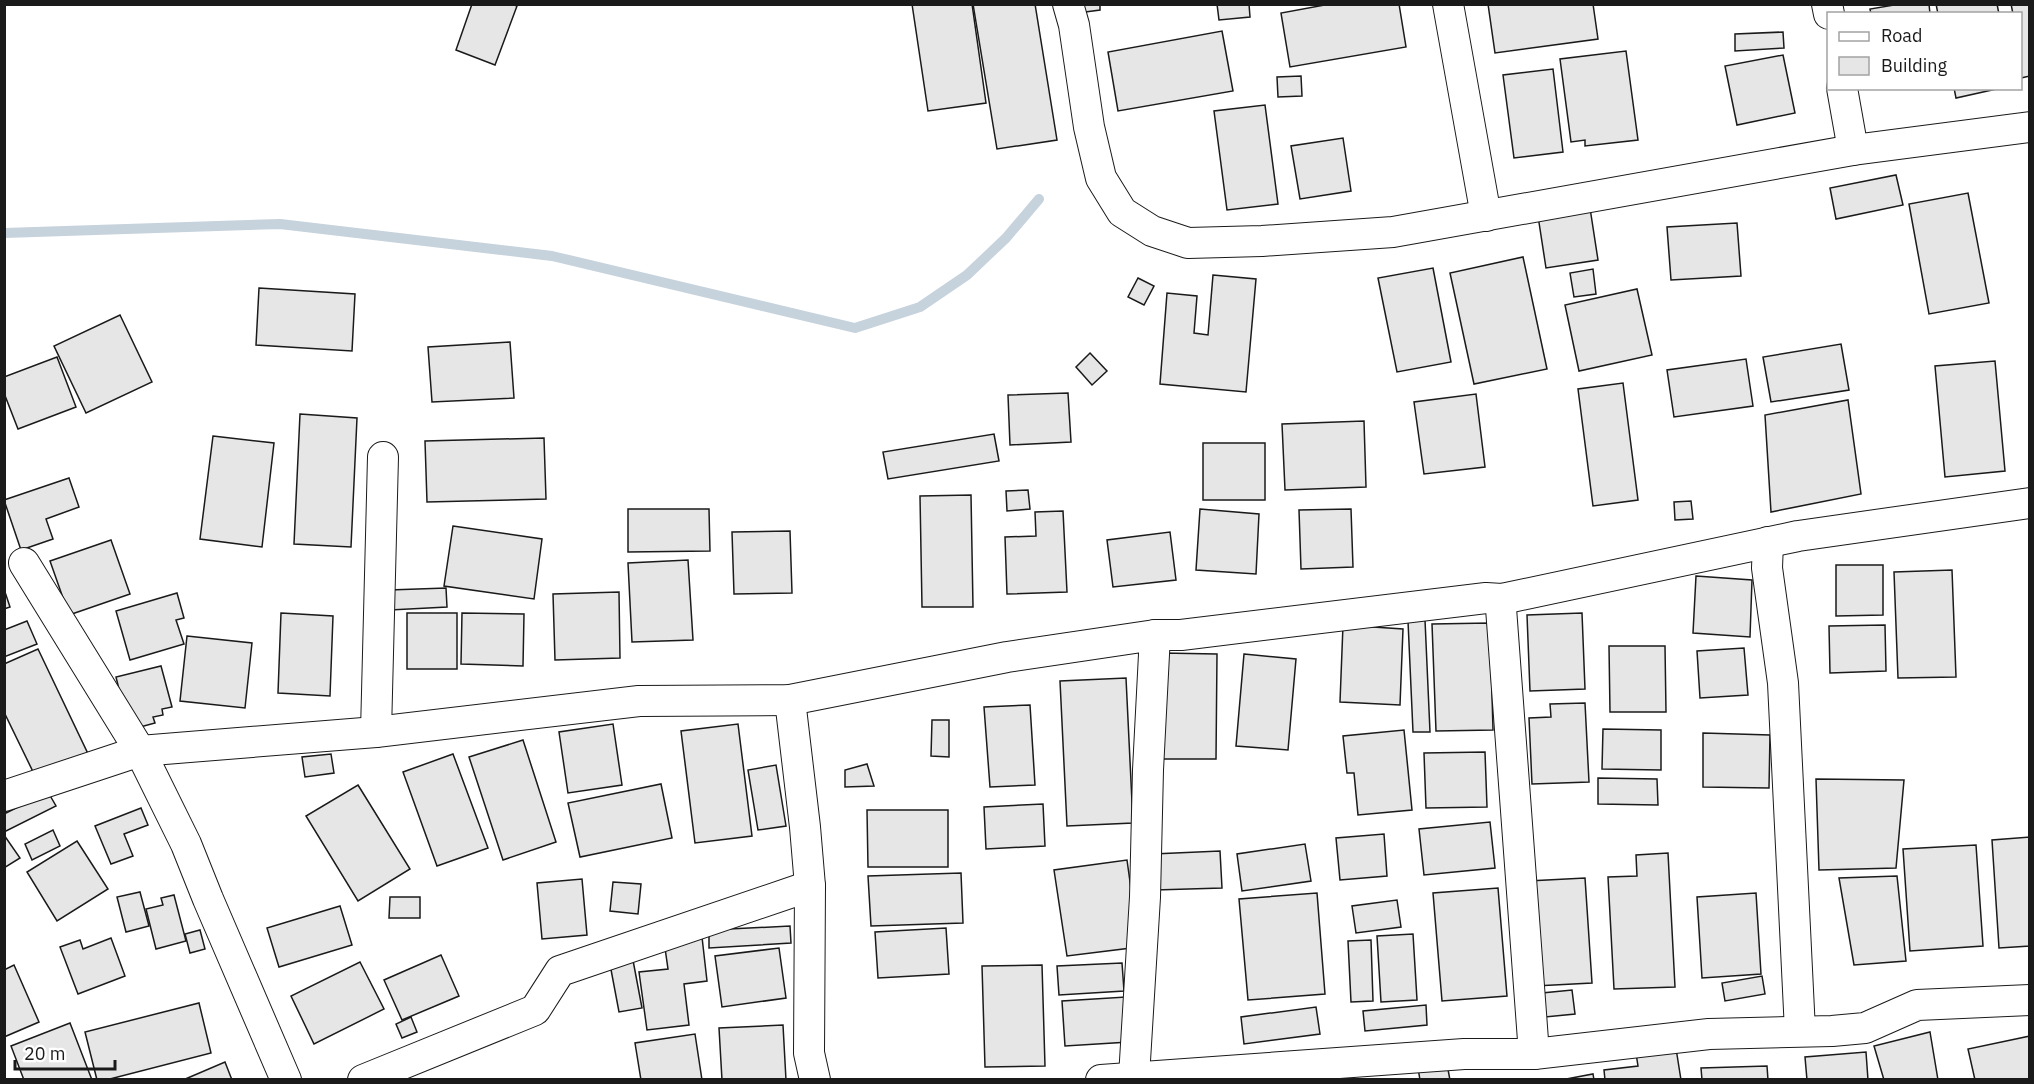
<svg xmlns="http://www.w3.org/2000/svg" width="2034" height="1084" viewBox="0 0 2034 1084" font-family="'IBM Plex Sans',sans-serif">
	<style>
		.lines { fill: none; stroke-linecap: round; stroke-linejoin: round }
		.stream { stroke: #c6d2dc; stroke-width: 10 }
		.building { fill: #e6e6e6; stroke: #1a1a1a; stroke-width: 1.5 }
		.street-casing { stroke: #1a1a1a; stroke-width: 32 }
		.street { stroke: #fff; stroke-width: 30 }
	</style>
	<rect width="100%" height="100%" fill="#fff"/>
	<g class="lines">
		<path class="stream" d="M4 233 280 224 552 256 855 328 920 307 967 275 1006 238 1039 199"/>
	</g>
	<g class="building">
		<path d="M472 4H512L517 6 495 65 456 50Z"/>
		<path d="M912 4H972L986 103 928 111Z"/>
		<path d="M973 4H1035L1057 140 997 149Z"/>
		<path d="M1077 4H1100V10L1078 13Z"/>
		<path d="M1217 4H1249L1250 17 1219 20Z"/>
		<path d="M1330 4H1399L1406 47 1290 67 1281 13Z"/>
		<path d="M1488 4H1593L1598 39 1495 53Z"/>
		<path d="M1900 4H1929L1930 14H1871L1870 9Z"/>
		<path d="M1936 4H1997L1999 14H1938Z"/>
		<path d="M2011 4H2030V76L2021 78 2020 14H2013Z"/>
		<path d="M1222 31 1233 91 1118 111 1108 52Z"/>
		<path d="M1783 32 1784 48 1735 51V34Z"/>
		<path d="M1626 51 1638 140 1585 146V140L1571 142 1560 59Z"/>
		<path d="M1783 55 1795 113 1737 125 1725 66Z"/>
		<path d="M1553 69 1563 152 1514 158 1503 75Z"/>
		<path d="M1301 76 1302 96 1278 97 1277 77Z"/>
		<path d="M1954 88H2001L1956 98Z"/>
		<path d="M1265 105 1278 204 1227 210 1214 111Z"/>
		<path d="M1343 138 1351 191 1300 199 1291 146Z"/>
		<path d="M1896 175 1903 205 1836 219 1830 188Z"/>
		<path d="M1968 193 1989 303 1929 314 1909 204Z"/>
		<path d="M1590 208 1598 260 1546 268 1538 216Z"/>
		<path d="M1737 223 1741 276 1671 280 1667 227Z"/>
		<path d="M1523 257 1547 369 1474 384 1450 273Z"/>
		<path d="M1433 268 1451 362 1397 372 1378 278Z"/>
		<path d="M1593 269 1596 294 1574 297 1570 273Z"/>
		<path d="M1213 275 1256 279 1246 392 1160 384 1167 293 1197 296 1194 333 1208 335Z"/>
		<path d="M1138 278 1154 286 1144 305 1128 297Z"/>
		<path d="M259 288 355 294 352 351 256 345Z"/>
		<path d="M1637 289 1652 355 1579 371 1565 305Z"/>
		<path d="M120 315 152 382 86 413 54 346Z"/>
		<path d="M510 342 514 398 432 402 428 347Z"/>
		<path d="M1841 344 1849 390 1771 402 1763 357Z"/>
		<path d="M1090 353 1107 371 1092 385 1076 367Z"/>
		<path d="M57 357 76 407 18 429 4 393V377Z"/>
		<path d="M1746 359 1753 406 1674 417 1667 370Z"/>
		<path d="M1995 361 2005 471 1945 477 1935 366Z"/>
		<path d="M1623 383 1638 500 1593 506 1578 389Z"/>
		<path d="M1068 393 1071 442 1010 445 1008 395Z"/>
		<path d="M1476 394 1485 467 1424 474 1414 402Z"/>
		<path d="M1848 400 1861 494 1771 512 1765 415Z"/>
		<path d="M300 414 357 418 351 547 294 544Z"/>
		<path d="M1364 421 1366 487 1285 490 1282 424Z"/>
		<path d="M994 434 999 461 888 479 883 452Z"/>
		<path d="M213 436 274 443 262 547 200 539Z"/>
		<path d="M544 438 546 499 427 502 425 441Z"/>
		<rect x="1203" y="443" width="62" height="57"/>
		<path d="M69 478 79 507 46 519 53 539 21 550 4 500Z"/>
		<path d="M1028 490 1030 509 1007 511 1006 491Z"/>
		<path d="M971 495 973 607H922L920 496Z"/>
		<path d="M1691 501 1693 519 1675 520 1674 502Z"/>
		<path d="M628 509H709L710 551 628 552Z"/>
		<path d="M1200 509 1259 514 1256 574 1196 570Z"/>
		<path d="M1351 509 1353 567 1301 569 1299 510Z"/>
		<path d="M1063 511 1067 592 1007 594 1005 537 1036 536 1035 512Z"/>
		<path d="M453 526 542 539 534 599 444 586Z"/>
		<path d="M790 531 792 593 734 594 732 532Z"/>
		<path d="M1170 532 1176 580 1113 587 1107 540Z"/>
		<path d="M111 540 130 594 69 615 50 561Z"/>
		<path d="M688 560 693 640 632 642 628 563Z"/>
		<path d="M1836 565H1883V615L1836 616Z"/>
		<path d="M1952 570 1956 677 1898 678 1894 572Z"/>
		<path d="M1696 576 1752 580 1750 637 1693 633Z"/>
		<path d="M446 588 447 607 390 610 389 590Z"/>
		<path d="M4 589 10 607 4 609Z"/>
		<path d="M619 592 620 658 555 660 553 594Z"/>
		<path d="M177 593 184 618 176 620 184 644 130 660 116 611Z"/>
		<path d="M281 613 333 616 330 696 278 693Z"/>
		<rect x="407" y="613" width="50" height="56"/>
		<path d="M462 613 524 614 523 666 461 664Z"/>
		<path d="M1582 613 1585 689 1530 691 1527 615Z"/>
		<path d="M1425 620 1430 732H1413L1408 621Z"/>
		<path d="M27 621 37 644 4 657V630Z"/>
		<path d="M1490 623 1493 730 1436 731 1432 624Z"/>
		<path d="M1343 625 1403 629 1400 705 1340 702Z"/>
		<path d="M1885 625 1886 671 1830 673 1829 626Z"/>
		<path d="M187 636 252 643 245 708 180 701Z"/>
		<path d="M1609 646H1665L1666 712H1610Z"/>
		<path d="M1744 648 1748 695 1700 698 1697 651Z"/>
		<path d="M38 649 90 758 38 782 4 712V664Z"/>
		<path d="M1161 653 1217 654 1216 759H1160Z"/>
		<path d="M1244 654 1296 659 1288 750 1236 746Z"/>
		<path d="M161 666 172 707 162 709 163 715 153 717 155 723 129 730 116 677Z"/>
		<path d="M1126 678 1133 823 1067 826 1060 681Z"/>
		<path d="M1585 703 1589 782 1532 784 1529 718 1551 717 1550 704Z"/>
		<path d="M1030 705 1035 785 990 787 984 707Z"/>
		<path d="M932 720H949V757L931 756Z"/>
		<path d="M613 724 622 785 568 793 559 732Z"/>
		<path d="M738 724 752 836 695 843 681 731Z"/>
		<path d="M1603 729 1661 730V770L1602 769Z"/>
		<path d="M1404 730 1412 810 1358 815 1354 773H1347L1343 736Z"/>
		<path d="M1703 733 1770 735 1769 788 1703 787Z"/>
		<path d="M523 740 556 842 503 860 469 757Z"/>
		<path d="M1485 752 1487 807 1426 808 1424 753Z"/>
		<path d="M331 754 334 773 305 777 302 757Z"/>
		<path d="M453 754 488 848 437 866 403 772Z"/>
		<path d="M867 764 874 786 845 787V770Z"/>
		<path d="M776 765 786 826 758 830 748 770Z"/>
		<path d="M1598 778 1657 779 1658 805 1598 804Z"/>
		<path d="M1816 779 1904 780 1896 868 1819 870Z"/>
		<path d="M661 784 672 838 580 857 568 803Z"/>
		<path d="M358 785 410 869 358 901 306 816Z"/>
		<path d="M48 792 56 806 4 832V814Z"/>
		<path d="M1043 804 1045 846 986 849 984 807Z"/>
		<path d="M141 808 148 825 124 834 133 856 111 864 95 826Z"/>
		<path d="M867 810H948V867H868Z"/>
		<path d="M1490 822 1495 868 1424 875 1419 829Z"/>
		<path d="M53 830 60 846 32 860 25 844Z"/>
		<path d="M1384 834 1387 876 1340 880 1336 838Z"/>
		<path d="M4 835 20 858 4 868Z"/>
		<path d="M2030 837V946L1999 948 1992 840Z"/>
		<path d="M77 841 108 889 57 921 27 872Z"/>
		<path d="M1305 844 1311 881 1242 891 1237 854Z"/>
		<path d="M1976 845 1983 946 1910 951 1903 849Z"/>
		<path d="M1220 851 1222 888 1155 890 1153 854Z"/>
		<path d="M1668 853 1675 987 1614 989 1608 877 1637 876 1636 855Z"/>
		<path d="M1127 860 1139 947 1067 956 1054 870Z"/>
		<path d="M961 873 963 923 871 926 868 876Z"/>
		<path d="M1897 876 1906 961 1854 965 1839 878Z"/>
		<path d="M1585 878 1592 983 1535 986 1528 881Z"/>
		<path d="M582 879 587 935 542 939 537 883Z"/>
		<path d="M613 882 641 884 638 914 610 911Z"/>
		<path d="M1498 888 1507 996 1442 1001 1433 893Z"/>
		<path d="M140 892 149 926 126 932 117 897Z"/>
		<path d="M1317 893 1325 994 1248 1000 1239 899Z"/>
		<path d="M1756 893 1761 974 1702 978 1697 897Z"/>
		<path d="M174 895 186 941 156 949 146 909 163 905 161 898Z"/>
		<path d="M390 897H420V918H389Z"/>
		<path d="M1397 900 1401 927 1356 933 1352 906Z"/>
		<path d="M340 906 352 945 279 967 267 928Z"/>
		<path d="M790 926 791 943 709 948V930Z"/>
		<path d="M946 928 949 974 878 978 875 932Z"/>
		<path d="M200 930 205 949 190 953 185 934Z"/>
		<path d="M1413 934 1417 1000 1381 1002 1377 936Z"/>
		<path d="M702 937 707 981 684 984 689 1025 647 1030 639 972 668 969 664 941Z"/>
		<path d="M111 938 125 976 78 994 60 947 80 940 83 949Z"/>
		<path d="M1371 940 1373 1001 1351 1002 1348 941Z"/>
		<path d="M779 948 786 998 722 1007 715 956Z"/>
		<path d="M441 955 459 996 402 1020 384 980Z"/>
		<path d="M632 955 642 1008 619 1012 609 959Z"/>
		<path d="M360 962 384 1009 314 1044 291 996Z"/>
		<path d="M1122 963 1124 991 1059 995 1057 966Z"/>
		<path d="M14 965 39 1022 4 1037V970Z"/>
		<path d="M1042 965 1045 1066 985 1067 982 966Z"/>
		<path d="M1762 976 1765 994 1725 1001 1722 983Z"/>
		<path d="M1572 990 1575 1014 1545 1017 1542 993Z"/>
		<path d="M1126 997 1129 1042 1065 1046 1062 1001Z"/>
		<path d="M199 1003 211 1053 106 1080H97L85 1032Z"/>
		<path d="M1426 1005 1427 1025 1365 1031 1363 1011Z"/>
		<path d="M1316 1007 1320 1034 1244 1044 1241 1017Z"/>
		<path d="M411 1017 417 1032 402 1038 396 1024Z"/>
		<path d="M70 1023 92 1080H24L11 1046Z"/>
		<path d="M783 1025 786 1080H722L719 1028Z"/>
		<path d="M1930 1032 1938 1080H1884L1874 1046Z"/>
		<path d="M695 1034 702 1080H641L635 1043Z"/>
		<path d="M2030 1036V1080H1975L1968 1049Z"/>
		<path d="M1675 1042 1681 1080H1605L1604 1070 1638 1066 1635 1047Z"/>
		<path d="M1866 1052 1868 1080H1807L1805 1057Z"/>
		<path d="M225 1062 232 1080H183Z"/>
		<path d="M1447 1064 1450 1080H1420L1418 1068Z"/>
		<path d="M1767 1066 1768 1080H1702L1701 1068Z"/>
		<path d="M1593 1074 1594 1080H1561Z"/>
	</g>
	<g class="lines">
		<defs>
			<g id="street">
				<path d="M1068 4 1074 25 1089 127 1101 178 1122 212 1152 231 1188 243 1262 241 1393 232 1853 150 2030 127"/>
				<path d="M1448 4 1486 216"/>
				<path d="M1827 4 1829 14"/>
				<path d="M1842 88 1853 150"/>
				<path d="M1768 542 1767 568 1783 683 1800 1031"/>
				<path d="M24 563 140 751 186 844 208 899 286 1080"/>
				<path d="M1502 599 1501 608 1534 1054"/>
				<path d="M1155 635H1181L1486 598 1502 599 1798 536 2030 503"/>
				<path d="M790 700 805 827 810 886 809 1053 815 1080"/>
				<path d="M376 732 383 457"/>
				<path d="M4 796 140 751 376 732 639 701 790 700 1007 657 1155 635 1148 770 1145 897 1134 1077"/>
				<path d="M363 1080 535 1010 560 971 810 886"/>
				<path d="M1101 1080 1464 1054H1534L1709 1034 1832 1031 1865 1028 1917 1005 2030 1000"/>
			</g>
		</defs>
		<use href="#street" class="street-casing"/>
		<use href="#street" class="street"/>
	</g>
	<rect width="2034" height="1084" fill="none" stroke="#1a1a1a" stroke-width="12"/>
	<rect x="1827" y="12" width="195" height="78" fill="#ffffff" stroke="#a3a3a3" stroke-width="1.5"/>
	<rect x="1839" y="32" width="30" height="9" fill="#ffffff" stroke="#a3a3a3" stroke-width="1.5"/>
	<text x="1881" y="42" font-size="18" fill="#1a1a1a">Road</text>
	<rect x="1839" y="57" width="30" height="18" fill="#e6e6e6" stroke="#a3a3a3" stroke-width="1.5"/>
	<text x="1881" y="72" font-size="18" fill="#1a1a1a">Building</text>
	<path d="M15 1060v9h100v-9" fill="none" stroke="#1a1a1a" stroke-width="3"/>
	<text x="24" y="1060" font-size="18" fill="#1a1a1a" stroke="#ffffff" stroke-width="4.5" paint-order="stroke">20 m</text>
</svg>
